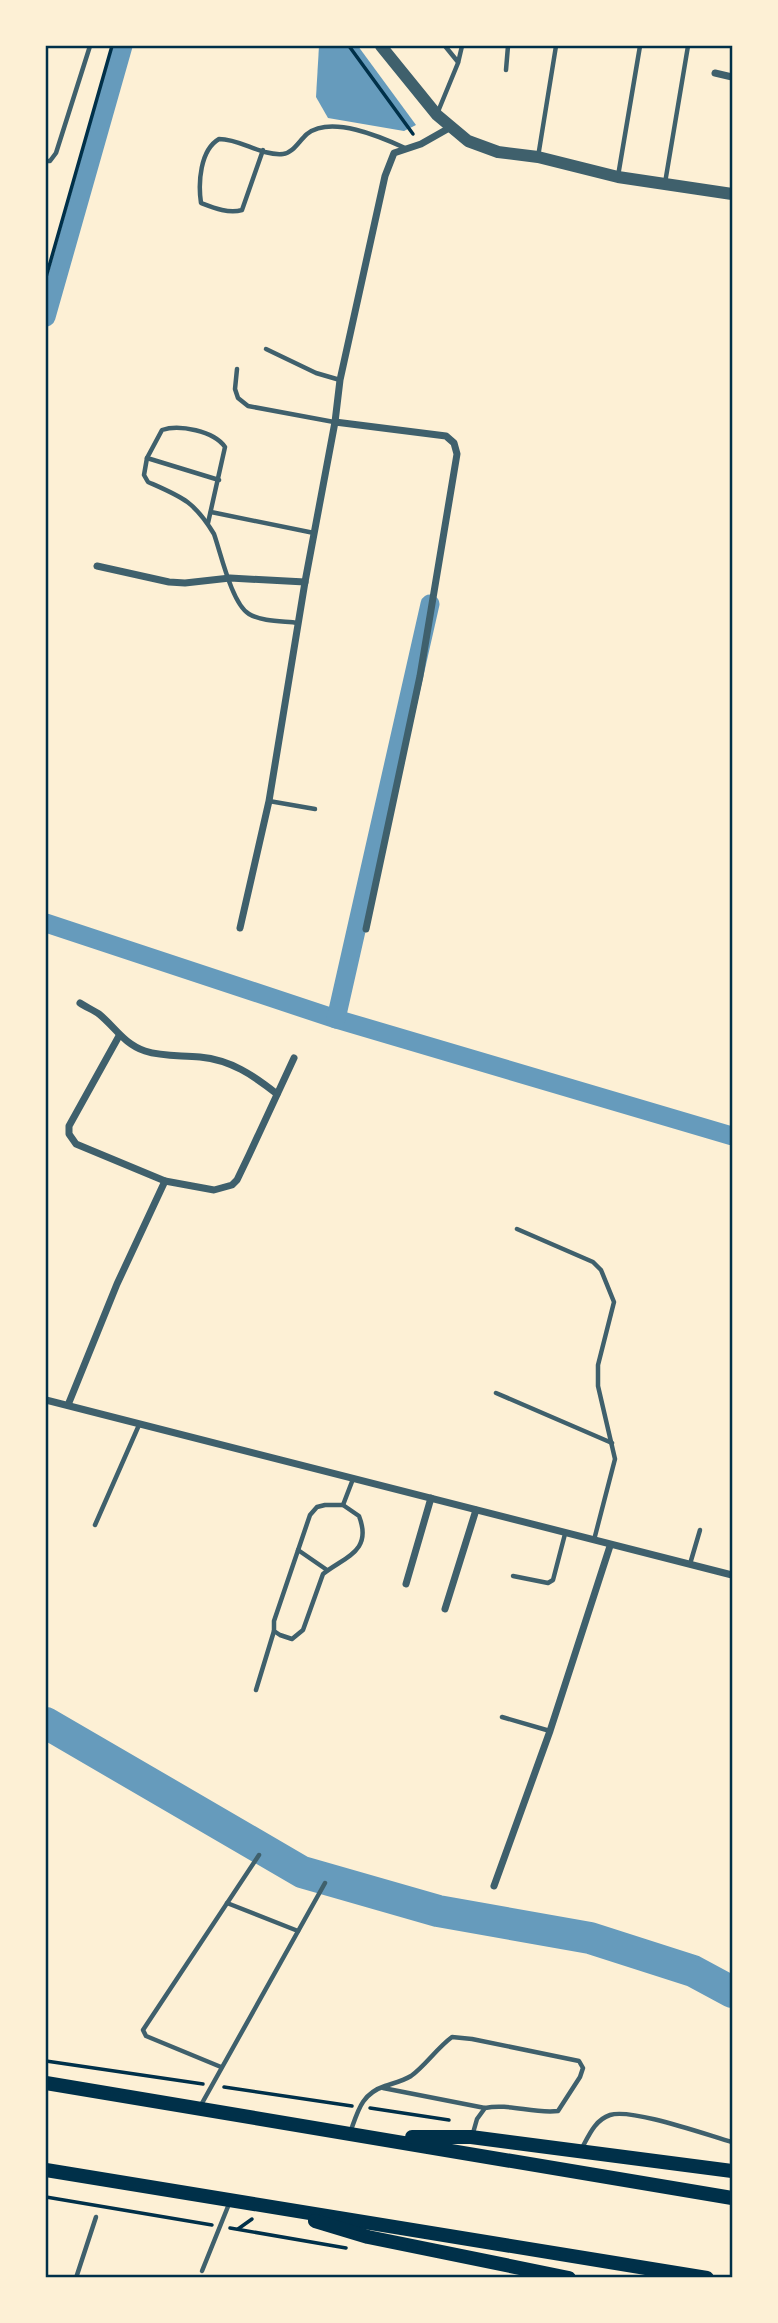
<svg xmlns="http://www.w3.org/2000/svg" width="778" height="2323" viewBox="0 0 778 2323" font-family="Raleway,sans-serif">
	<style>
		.water { fill: #669bbc }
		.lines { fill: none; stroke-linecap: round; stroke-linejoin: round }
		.canal { stroke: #669bbc; stroke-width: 19 }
		.river { stroke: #669bbc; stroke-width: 32 }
		.path { stroke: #003049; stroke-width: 3.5 }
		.service { stroke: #3f606c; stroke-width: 4.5 }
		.minor { stroke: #3f606c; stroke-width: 7 }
		.tertiary { stroke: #3f606c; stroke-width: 12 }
		.primary { stroke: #003049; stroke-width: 14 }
		.neatline { fill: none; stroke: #003049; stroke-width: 2.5 }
	</style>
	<rect width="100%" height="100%" fill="#fdf0d5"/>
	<path class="water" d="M319 46H358L416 125 404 131 328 118 316 97Z"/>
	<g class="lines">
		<g class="canal">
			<path d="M46 317 123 46"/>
			<path d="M46 923 336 1019 732 1136"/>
			<path d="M336 1019 430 604"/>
		</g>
		<path class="river" d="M46 1723 302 1872 438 1911 590 1938 693 1971 732 1992"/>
		<g class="path">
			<path d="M349 46 413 134"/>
			<path d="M46 277 112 46"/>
			<path d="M46 2061 203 2084"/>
			<path d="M224 2087 352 2106"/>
			<path d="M370 2108 449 2120"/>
			<path d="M46 2197 212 2225"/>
			<path d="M230 2228 346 2248"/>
			<path d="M238 2229 252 2219"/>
		</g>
		<g class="service">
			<path d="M445 46 458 62"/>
			<path d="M506 70 508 46"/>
			<path d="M437 114 458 63 462 46"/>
			<path d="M263 150 242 210C229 214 214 208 201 203 198 183 200 150 219 139 241 139 261 156 283 154 293 153 299 141 307 134 331 115 381 137 405 148"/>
			<path d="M538 157 556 46"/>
			<path d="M46 161H50L56 153 90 46"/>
			<path d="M618 176 640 46"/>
			<path d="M665 183 688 46"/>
			<path d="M266 349 316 373 340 380"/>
			<path d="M237 369 235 389 238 398 248 406 334 422"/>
			<path d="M147 458 144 475 148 482C182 497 194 501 214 534 221 554 232 604 249 614 263 622 282 621 298 623"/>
			<path d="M211 512 314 533"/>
			<path d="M208 523 225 447C214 431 179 424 162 430L147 458 219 480"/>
			<path d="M269 801 315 809"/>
			<path d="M517 1229 593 1262 601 1270 614 1302 598 1365V1386L615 1459 594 1540"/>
			<path d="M496 1393 612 1443"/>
			<path d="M325 1505H343L359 1516C373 1552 344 1557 323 1574L303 1630 292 1639 280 1635 274 1631V1621L310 1515 317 1507Z"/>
			<path d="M343 1505 353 1479"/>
			<path d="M95 1525 139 1425"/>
			<path d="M298 1550 327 1570"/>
			<path d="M690 1564 700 1530"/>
			<path d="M513 1576 548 1583 553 1580 565 1534"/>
			<path d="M256 1690 274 1631"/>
			<path d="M502 1717 550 1731"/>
			<path d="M227 1903 298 1931"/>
			<path d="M221 2067 146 2036 143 2030 259 1855"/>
			<path d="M383 2088 485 2108"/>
			<path d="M201 2105 325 1883"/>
			<path d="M350 2133C358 2111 361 2094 385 2086 394 2083 403 2081 411 2076 425 2066 437 2048 452 2037L472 2039 579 2061 583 2068 580 2077 558 2111C533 2114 509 2103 485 2108L477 2119 473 2133"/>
			<path d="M582 2148C589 2135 595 2120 610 2115 632 2108 707 2135 732 2142"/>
			<path d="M202 2271 229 2204"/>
			<path d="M76 2278 96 2217"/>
		</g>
		<g class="minor">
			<path d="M715 73 732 77"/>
			<path d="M335 422 446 436 454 443 457 454 420 676 366 929"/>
			<path d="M97 566 169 582 185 583 230 578 305 582"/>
			<path d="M240 928 269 801 305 582 335 422 340 380 385 176 394 153 421 144 451 127"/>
			<path d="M80 1003C86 1007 93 1010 99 1014 115 1027 124 1044 145 1051 163 1057 181 1055 200 1057 231 1060 253 1075 277 1094"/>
			<path d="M119 1036 69 1126V1134L76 1144 165 1181"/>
			<path d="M46 1400 732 1575"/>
			<path d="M68 1405 117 1284 165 1181 214 1190 232 1185 237 1180 249 1155 294 1058"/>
			<path d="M406 1584 431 1498"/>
			<path d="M445 1609 476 1510"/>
			<path d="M494 1886 550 1731 610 1546"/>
		</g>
		<path class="tertiary" d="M381 46 437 115 468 141 498 152 538 157 618 177 732 194"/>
		<g class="primary">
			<path d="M46 2083 732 2198"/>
			<path d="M412 2137H471L732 2171"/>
			<path d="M46 2170 707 2278"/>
			<path d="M315 2221 368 2237 569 2278"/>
		</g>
	</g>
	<rect width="778" height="2323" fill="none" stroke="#fdf0d5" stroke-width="94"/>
	<rect x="47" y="47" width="684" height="2229" class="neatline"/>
</svg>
